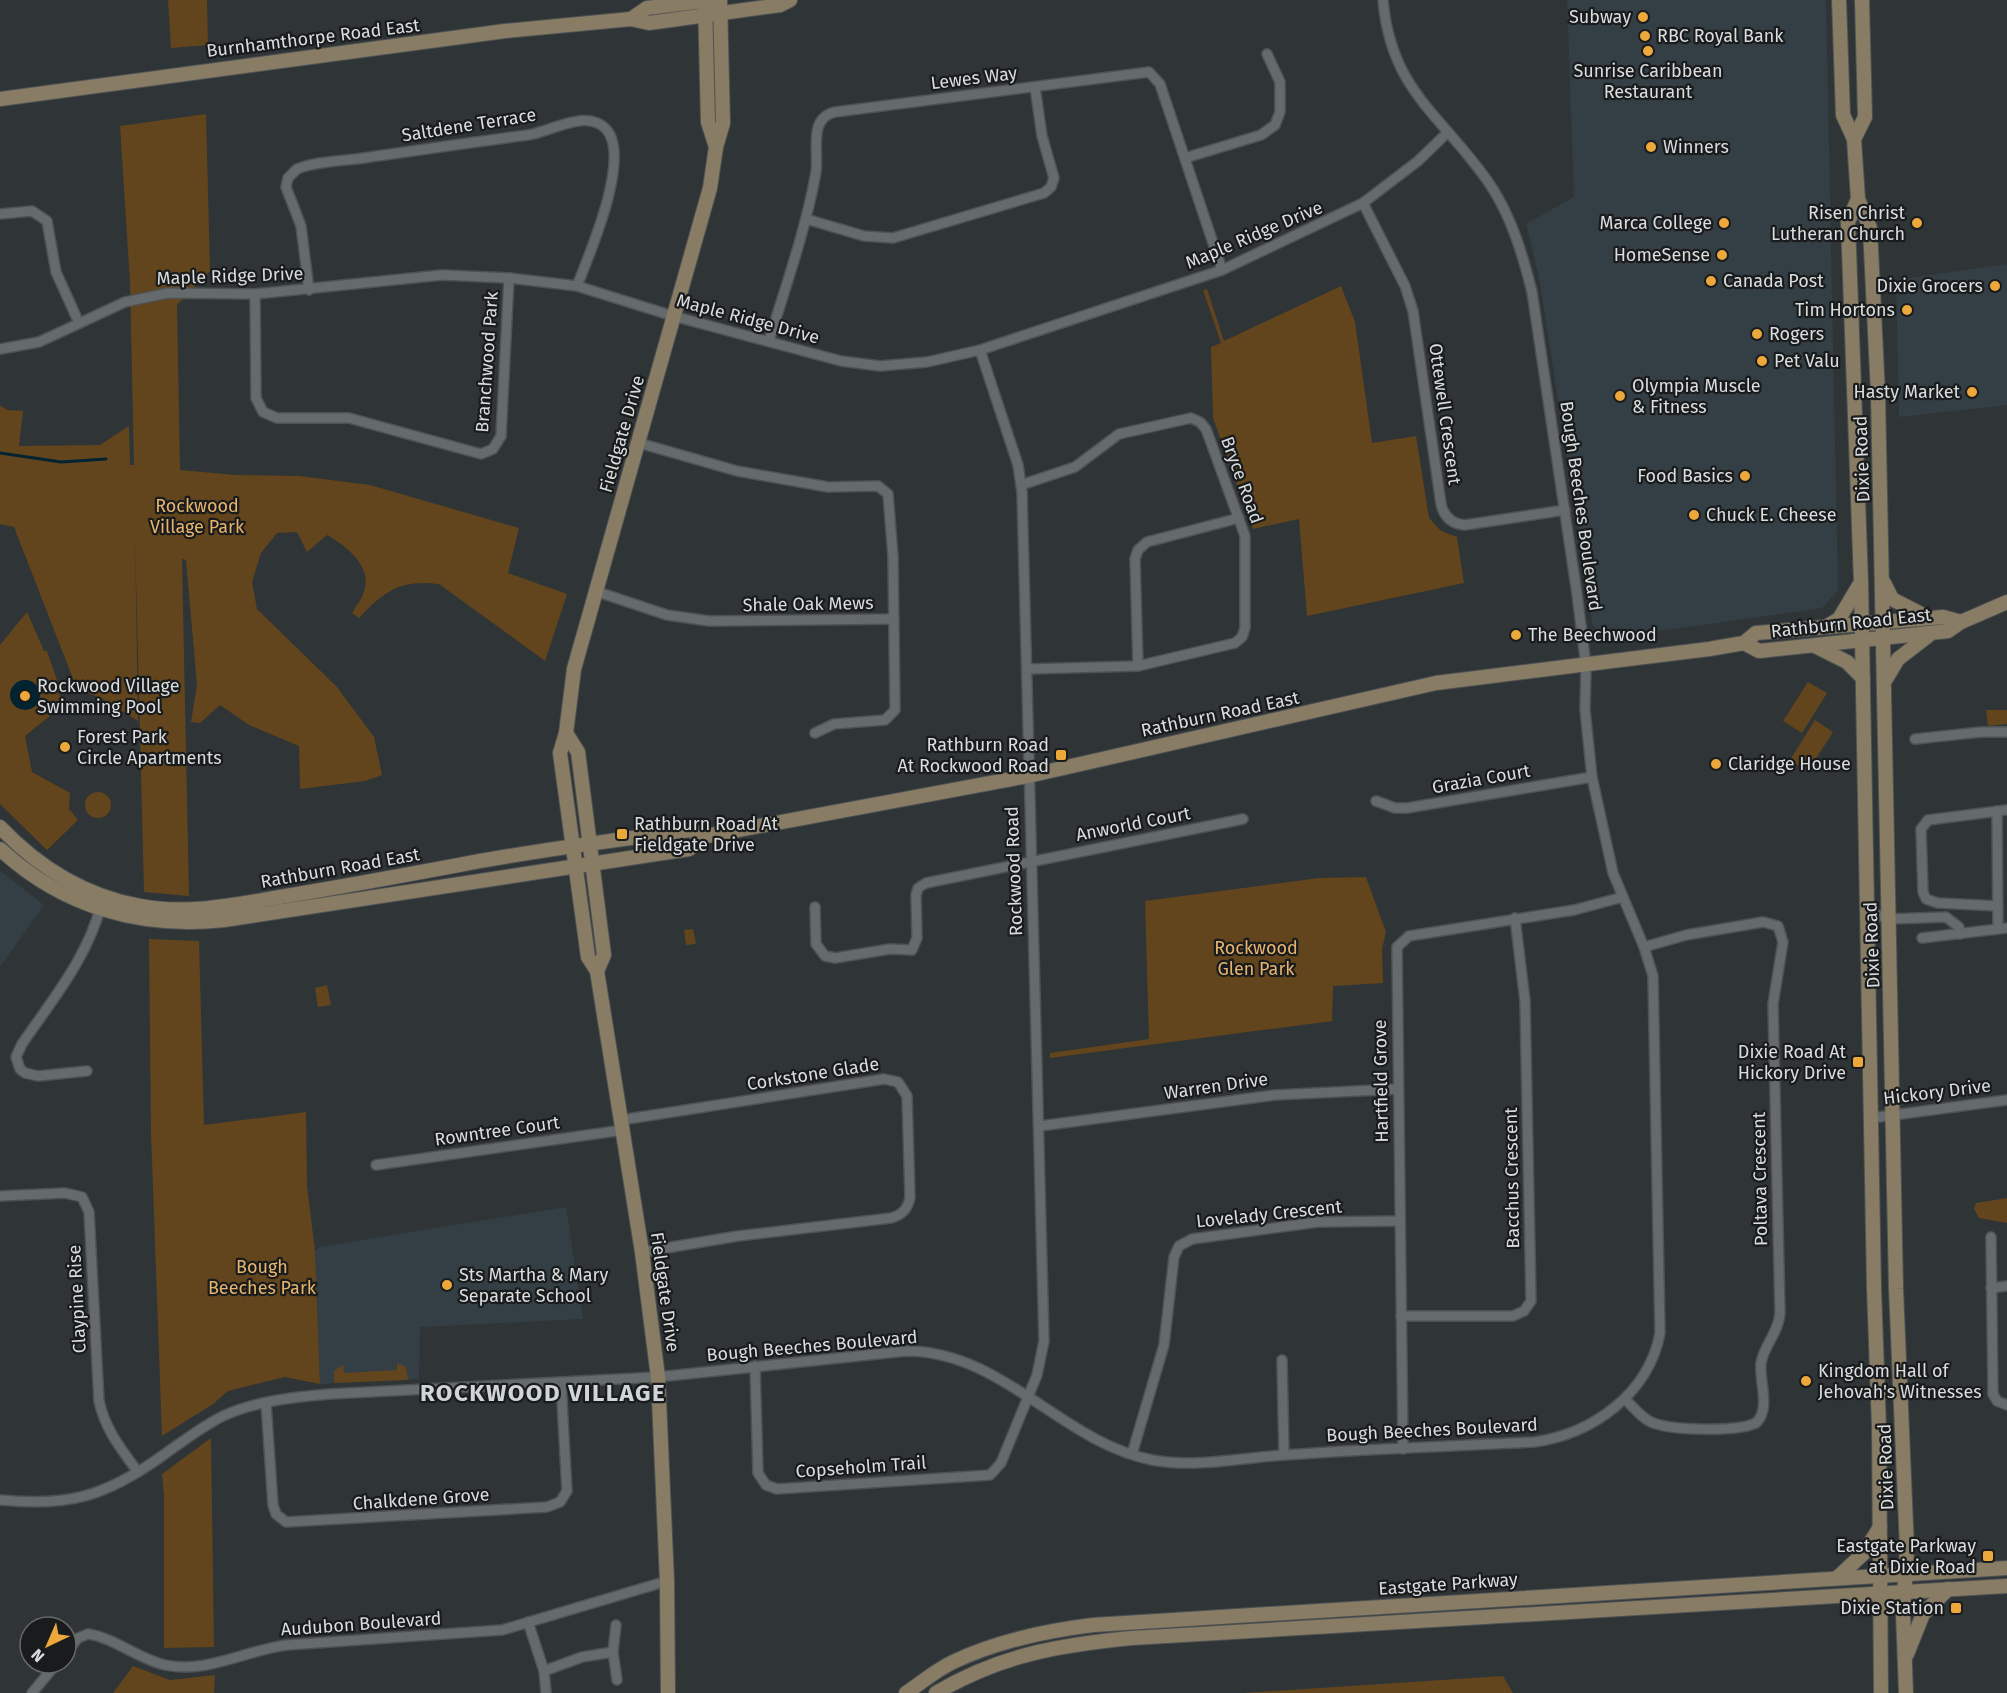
<svg xmlns="http://www.w3.org/2000/svg" width="2007" height="1693" font-family="'Fira Sans',sans-serif">
	<style>
		.built { fill: #343f45 }
		.green { fill: #62451c }
		.water { fill: #022331 }
		.lines { fill: none; stroke-linecap: round; stroke-linejoin: round }
		.stream { stroke: #022331; stroke-width: 3 }
		.street-casing { stroke: #4e5254; stroke-width: 12 }
		.secondary-casing { stroke: #4e5254; stroke-width: 16 }
		.street { stroke: #656b6d; stroke-width: 9 }
		.secondary { stroke: #887c64; stroke-width: 14 }
		.poi-dot { fill: #eda83b; stroke: #191b1c; stroke-width: 2 }
		.labels { text-anchor: middle; dominant-baseline: central; stroke-width: 4.5; stroke-linejoin: round; paint-order: stroke }
		.poi-label { font-size: 18px; fill: #daddde; stroke: #191b1c; text-anchor: start }
		.street-label { font-size: 18px; fill: #daddde; stroke: #191b1c }
		.park-label { font-size: 18px; fill: #e7b46d; stroke: #191b1c }
		.district-label { font-size: 24px; font-weight: bold; letter-spacing: 1.5px; fill: #cfd5d8; stroke: #191b1c }
	</style>
	<rect width="100%" height="100%" fill="#2f3436"/>
	<g class="built">
		<path d="M1567,0h259l12,590 -16,18 -213,30 -16,-12 -54,-349 -13,-53 48,-27z"/>
		<path d="M2007,264v141l-108,12 -3,-137z"/>
		<path d="M0,871l44,34 -44,62z"/>
		<path d="M566,1207l17,112 -163,8 -1,52 -99,5 -5,-133 5,-4z"/>
	</g>
	<g class="green">
		<path d="M168,0h39l1,45 -37,3z"/>
		<path d="M206,114l4,157 -33,34 3,165 55,5 64,1 71,9 149,43 -11,45 59,21 -22,67 -106,-77c-38,-5 -55,7 -80,34l-7,-5c4,-7 10,-14 12,-22 9,-25 -19,-46 -37,-56l-20,17 -10,-20 -20,1 -16,20 -9,29 5,27 80,78 37,50 8,38 -17,6 -65,8 -1,-43 -50,-21 -29,-20 -20,18 -9,-1 6,-37 -11,-125 -4,-1 7,337 -45,-4 -9,-354 3,183 -37,-23 -24,-9 -63,-162 -14,-3v-118l8,4 15,1 -4,35 81,-1 29,-19 1,39h4l-4,-183 -10,-156z"/>
		<path d="M1341,286l14,36 17,121 44,-7 13,82 12,13 16,6 7,46 -157,33 -8,-97 -46,10 -40,-111 -2,-71 10,-4 -18,-53 4,-1 17,52z"/>
		<path d="M27,612l17,39h3l10,29 -3,2 3,10 9,11 -41,33 7,36 38,21 -1,16 9,11 -31,30 -47,-46v-159z"/>
		<path d="M1808,682l19,11 -25,40 -19,-12z"/>
		<path d="M1986,710h21v14l-19,2z"/>
		<path d="M1815,720l18,12 -25,39 -18,-11z"/>
		<circle cx="98" cy="805" r="13"/>
		<path d="M1366,877l20,55 -4,17 1,34 -50,3 -1,35 -282,37v-5l99,-14 -4,-138 174,-23z"/>
		<path d="M693,929l3,15 -10,1 -2,-15z"/>
		<path d="M149,939l50,2 5,184 102,-13 1,74 8,65 5,133 -35,-7 -57,14 -15,13 -51,32 -11,-303z"/>
		<path d="M327,985l4,20 -13,2 -3,-19z"/>
		<path d="M2007,1198v25l-28,-5 -5,-9 2,-6z"/>
		<path d="M397,1363l9,4 2,13 -74,3v-12l9,-6 1,8 53,-3z"/>
		<path d="M211,1438l3,209 -50,1v-152l-2,-22z"/>
		<path d="M133,1666l37,14 45,-5 -1,18h-101z"/>
		<path d="M1503,1676l10,17h-270z"/>
	</g>
	<circle class="water" cx="25" cy="695" r="15"/>
	<g class="lines">
		<path class="stream" d="M0,453l61,9 45,-3"/>
		<g class="street-casing">
			<g id="street">
				<path d="M1185,158l76,-23 14,-10 5,-13v-30l-13,-28"/>
				<path d="M1363,203l42,83 8,25 28,193c3,13 11,20 24,21l100,-15"/>
				<path d="M0,214l32,-3 15,10 9,51 23,51"/>
				<path d="M806,219l58,17 29,2 151,-45 7,-6 3,-9 -12,-42 -7,-49"/>
				<path d="M309,290l-8,-64 -15,-39 2,-9 9,-9c20,-8 46,-8 67,-11 55,-8 109,-16 164,-23 22,-3 59,-27 78,-6 26,28 -17,126 -29,157"/>
				<path d="M255,294l1,104 7,14 14,6h72l132,36 12,-5 8,-13 8,-158"/>
				<path d="M769,341c17,-56 37,-112 47,-169 3,-21 -8,-54 19,-60l314,-40 11,12 62,186"/>
				<path d="M0,349l39,-7 86,-40 43,-9 87,1 187,-19 67,3 68,8 96,30 168,45 39,5 47,-4 53,-12 242,-80 141,-67 55,-42 30,-29"/>
				<path d="M639,443l98,28 91,16 50,-1 10,8 5,63 2,153 -10,10 -51,4 -19,9"/>
				<path d="M1021,485l54,-18 44,-33 72,-16 9,4 6,7 39,107v92l-3,9 -7,6 -97,23 -110,3"/>
				<path d="M595,591l72,24 42,6 185,-2"/>
				<path d="M1138,666l-3,-107 3,-9 9,-8 92,-24"/>
				<path d="M1915,739l66,-7h26"/>
				<path d="M1376,801l19,7h12l185,-31"/>
				<path d="M1997,811l1,118"/>
				<path d="M1998,906l-60,-3 -12,-4 -3,-7 -2,-63 7,-9 79,-10"/>
				<path d="M815,907l1,37 9,12 10,2 55,-9 22,1 5,-12 -1,-43 2,-7 8,-5 317,-64"/>
				<path d="M1868,912l22,7 56,-2 13,10 1,7"/>
				<path d="M1922,938l85,-10"/>
				<path d="M87,1071l-49,5 -13,-3 -5,-4 -4,-12 6,-13c30,-44 66,-87 79,-139"/>
				<path d="M1871,1118l136,-18"/>
				<path d="M621,1120l263,-41 14,3 9,14 3,101c-2,12 -8,18 -19,21l-153,18 -96,16"/>
				<path d="M1040,1126l235,-31 123,-6"/>
				<path d="M376,1165l247,-35"/>
				<path d="M0,1196l65,-3 17,4 7,15 10,189c6,28 22,48 39,71"/>
				<path d="M1991,1237l2,157 4,7 10,4"/>
				<path d="M1991,1288l16,-2"/>
				<path d="M1401,1316h112l11,-5 7,-10 -6,-300 -10,-83"/>
				<path d="M1282,1360l2,95"/>
				<path d="M755,1366l3,107 8,12 11,4 213,-14 11,-12 36,-88 7,-34 -22,-849 -4,-27 -38,-115"/>
				<path d="M1625,1399c8,8 15,17 24,22 18,10 88,11 107,2 15,-14 3,-42 5,-60 3,-18 18,-31 19,-50l-7,-309 10,-62 -5,-16 -15,-4 -77,13 -42,12"/>
				<path d="M266,1403l7,102 3,9 10,8 261,-15 13,-5 7,-11 -6,-108"/>
				<path d="M1403,1449l-6,-502 12,-11 165,-26 49,-13"/>
				<path d="M1132,1454l32,-109 10,-88 5,-11 13,-7 126,-17 81,-1"/>
				<path d="M0,1500c69,7 106,-4 162,-44 20,-14 39,-29 61,-40 33,-15 71,-19 107,-22l328,-17 248,-26c97,0 155,91 246,109 43,8 89,-2 132,-5 83,-6 167,-9 250,-13 59,-8 115,-49 126,-109l-7,-357 -9,-29 -31,-74 -21,-96 -7,-67 1,-44 -9,-72 -45,-302c-9,-36 -20,-74 -41,-106 -47,-70 -100,-93 -108,-186"/>
				<path d="M528,1622l16,49 2,21"/>
				<path d="M616,1625l-3,27 4,28"/>
				<path d="M66,1652l12,-14 10,-4c27,4 50,25 77,31 42,9 81,-15 122,-20l215,-15 165,-49"/>
				<path d="M544,1671l38,-14 31,-5"/>
				<path d="M32,1693l25,-30"/>
			</g>
		</g>
		<g class="secondary-casing">
			<g id="secondary">
				<path d="M705,0l3,122 8,25"/>
				<path d="M1839,0l4,115 11,24 4,60 12,29 8,166 18,895 11,260 -4,64 3,80"/>
				<path d="M631,19l16,-11 65,-8"/>
				<path d="M0,99l505,-68 126,-12 18,4 131,-18 10,-5"/>
				<path d="M1854,139l11,-22 -3,-117"/>
				<path d="M1858,199l-10,23 13,360 13,706 5,139 2,266"/>
				<path d="M1884,583l8,16 33,17"/>
				<path d="M1829,625l10,-6 22,-37"/>
				<path d="M1744,643l15,8 189,-20 13,-9 46,-20"/>
				<path d="M1815,646l32,16 16,16"/>
				<path d="M1886,679l12,-20 30,-23"/>
				<path d="M566,733l12,19 26,203 -7,16"/>
				<path d="M0,827c38,40 85,69 140,79 47,9 94,-1 140,-9 60,-10 120,-21 179,-32 76,-15 153,-24 230,-35l17,6"/>
				<path d="M0,849c63,58 140,80 224,71l465,-71 17,-13 322,-60 408,-93 273,-34 35,-6 12,-10 187,-16 18,5"/>
				<path d="M1837,1578l27,-25 16,-26"/>
				<path d="M1907,1654l16,-40 25,-25"/>
				<path d="M668,1693l-1,-112 -9,-204 -16,-125 -45,-281 -9,-14 -28,-204 6,-20 8,-64 136,-481 6,-41 7,-24 -3,-123"/>
				<path d="M906,1693c15,-10 30,-23 47,-31 44,-21 91,-31 140,-37l914,-57"/>
				<path d="M936,1693c64,-38 123,-48 196,-55l875,-52"/>
			</g>
		</g>
		<use href="#street" class="street"/>
		<use href="#secondary" class="secondary"/>
	</g>
	<g class="poi-dot">
		<circle cx="1643" cy="17" r="6"/>
		<circle cx="1645" cy="36" r="6"/>
		<circle cx="1648" cy="51" r="6"/>
		<circle cx="1651" cy="147" r="6"/>
		<circle cx="1724" cy="223" r="6"/>
		<circle cx="1917" cy="223" r="6"/>
		<circle cx="1722" cy="255" r="6"/>
		<circle cx="1711" cy="281" r="6"/>
		<circle cx="1995" cy="286" r="6"/>
		<circle cx="1907" cy="310" r="6"/>
		<circle cx="1757" cy="334" r="6"/>
		<circle cx="1762" cy="361" r="6"/>
		<circle cx="1972" cy="392" r="6"/>
		<circle cx="1620" cy="396" r="6"/>
		<circle cx="1745" cy="476" r="6"/>
		<circle cx="1694" cy="515" r="6"/>
		<circle cx="1516" cy="635" r="6"/>
		<circle cx="25" cy="696" r="6"/>
		<circle cx="65" cy="747" r="6"/>
		<rect x="1055" y="749" width="12" height="12" rx="3"/>
		<circle cx="1716" cy="764" r="6"/>
		<rect x="616" y="828" width="12" height="12" rx="3"/>
		<rect x="1852" y="1056" width="12" height="12" rx="3"/>
		<circle cx="447" cy="1285" r="6"/>
		<circle cx="1806" cy="1381" r="6"/>
		<rect x="1982" y="1550" width="12" height="12" rx="3"/>
		<rect x="1950" y="1602" width="12" height="12" rx="3"/>
	</g>
	<g class="labels">
		<g class="poi-label">
			<text x="1631" y="17" text-anchor="end">Subway</text>
			<text x="1657" y="36">RBC Royal Bank</text>
			<text x="1648" y="71" text-anchor="middle">Sunrise Caribbean<tspan x="1648" dy="21">Restaurant</tspan></text>
			<text x="1663" y="147">Winners</text>
			<text x="1905" y="213" text-anchor="end">Risen Christ<tspan x="1905" dy="21">Lutheran Church</tspan></text>
			<text x="1712" y="223" text-anchor="end">Marca College</text>
			<text x="1710" y="255" text-anchor="end">HomeSense</text>
			<text x="1723" y="281">Canada Post</text>
			<text x="1983" y="286" text-anchor="end">Dixie Grocers</text>
			<text x="1895" y="310" text-anchor="end">Tim Hortons</text>
			<text x="1769" y="334">Rogers</text>
			<text x="1774" y="361">Pet Valu</text>
			<text x="1632" y="386">Olympia Muscle<tspan x="1632" dy="21">&amp; Fitness</tspan></text>
			<text x="1960" y="392" text-anchor="end">Hasty Market</text>
			<text x="1733" y="476" text-anchor="end">Food Basics</text>
			<text x="1706" y="515">Chuck E. Cheese</text>
			<text x="1528" y="635">The Beechwood</text>
			<text x="37" y="686">Rockwood Village<tspan x="37" dy="21">Swimming Pool</tspan></text>
			<text x="77" y="737">Forest Park<tspan x="77" dy="21">Circle Apartments</tspan></text>
			<text x="1049" y="745" text-anchor="end">Rathburn Road<tspan x="1049" dy="21">At Rockwood Road</tspan></text>
			<text x="1728" y="764">Claridge House</text>
			<text x="634" y="824">Rathburn Road At<tspan x="634" dy="21">Fieldgate Drive</tspan></text>
			<text x="1846" y="1052" text-anchor="end">Dixie Road At<tspan x="1846" dy="21">Hickory Drive</tspan></text>
			<text x="459" y="1275">Sts Martha &amp; Mary<tspan x="459" dy="21">Separate School</tspan></text>
			<text x="1818" y="1371">Kingdom Hall of<tspan x="1818" dy="21">Jehovah's Witnesses</tspan></text>
			<text x="1976" y="1546" text-anchor="end">Eastgate Parkway<tspan x="1976" dy="21">at Dixie Road</tspan></text>
			<text x="1944" y="1608" text-anchor="end">Dixie Station</text>
		</g>
		<g class="street-label">
			<text transform="translate(313 38) rotate(-7)">Burnhamthorpe Road East</text>
			<text transform="translate(974 78) rotate(-7)">Lewes Way</text>
			<text transform="translate(469 125) rotate(-9)">Saltdene Terrace</text>
			<text transform="translate(1254 235) rotate(-23)">Maple Ridge Drive</text>
			<text transform="translate(230 276) rotate(-2)">Maple Ridge Drive</text>
			<text transform="translate(748 319) rotate(15)">Maple Ridge Drive</text>
			<text transform="translate(487 362) rotate(-86)">Branchwood Park</text>
			<text transform="translate(1445 414) rotate(82)">Ottewell Crescent</text>
			<text transform="translate(622 434) rotate(-74)">Fieldgate Drive</text>
			<text transform="translate(1862 459) rotate(-92)">Dixie Road</text>
			<text transform="translate(1242 480) rotate(70)">Bryce Road</text>
			<text transform="translate(1581 506) rotate(82)">Bough Beeches Boulevard</text>
			<text transform="translate(808 604) rotate(-1)">Shale Oak Mews</text>
			<text transform="translate(1851 623) rotate(-6)">Rathburn Road East</text>
			<text transform="translate(1220 714) rotate(-12)">Rathburn Road East</text>
			<text transform="translate(1481 779) rotate(-10)">Grazia Court</text>
			<text transform="translate(1133 824) rotate(-11)">Anworld Court</text>
			<text transform="translate(340 868) rotate(-10)">Rathburn Road East</text>
			<text transform="translate(1014 871) rotate(-92)">Rockwood Road</text>
			<text transform="translate(1872 945) rotate(-92)">Dixie Road</text>
			<text transform="translate(813 1074) rotate(-9)">Corkstone Glade</text>
			<text transform="translate(1381 1081) rotate(-91)">Hartfield Grove</text>
			<text transform="translate(1216 1086) rotate(-8)">Warren Drive</text>
			<text transform="translate(1937 1092) rotate(-7)">Hickory Drive</text>
			<text transform="translate(497 1131) rotate(-8)">Rowntree Court</text>
			<text transform="translate(1512 1178) rotate(-91)">Bacchus Crescent</text>
			<text transform="translate(1760 1179) rotate(-91)">Poltava Crescent</text>
			<text transform="translate(1269 1214) rotate(-6)">Lovelady Crescent</text>
			<text transform="translate(665 1292) rotate(82)">Fieldgate Drive</text>
			<text transform="translate(77 1299) rotate(-93)">Claypine Rise</text>
			<text transform="translate(812 1346) rotate(-5)">Bough Beeches Boulevard</text>
			<text transform="translate(1432 1430) rotate(-3)">Bough Beeches Boulevard</text>
			<text transform="translate(861 1467) rotate(-4)">Copseholm Trail</text>
			<text transform="translate(1886 1467) rotate(-92)">Dixie Road</text>
			<text transform="translate(421 1499) rotate(-4)">Chalkdene Grove</text>
			<text transform="translate(1448 1584) rotate(-4)">Eastgate Parkway</text>
			<text transform="translate(361 1624) rotate(-4)">Audubon Boulevard</text>
		</g>
		<g class="park-label">
			<text x="197" y="506">Rockwood<tspan x="197" dy="21">Village Park</tspan></text>
			<text x="1256" y="948">Rockwood<tspan x="1256" dy="21">Glen Park</tspan></text>
			<text x="262" y="1267">Bough<tspan x="262" dy="21">Beeches Park</tspan></text>
		</g>
		<g class="district-label">
			<text x="543" y="1393">ROCKWOOD VILLAGE</text>
		</g>
	</g>
	<g transform="translate(48 1645) rotate(224)"><circle r="28" fill="#191b1c" stroke="#66696a" stroke-width="1.5"/>
	<path d="M0-4.5L10 22L0 15L-10 22Z" fill="#eda83b"/>
	<text y="-9" font-size="16" font-weight="bold" text-anchor="middle" fill="#daddde">N</text>
	</g>
</svg>
